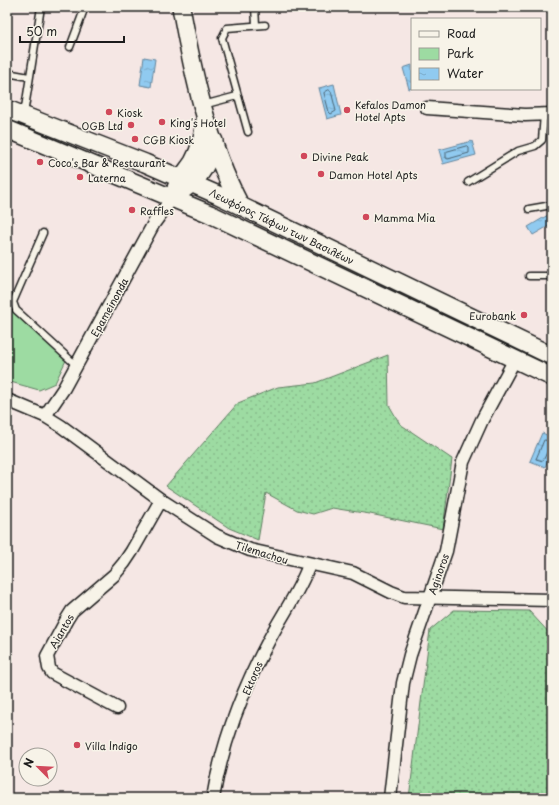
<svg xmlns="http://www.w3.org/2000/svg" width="559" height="805" font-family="'Playpen Sans',sans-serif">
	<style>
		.grass { fill: url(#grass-dots); stroke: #5c7c5f }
		.green { fill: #9ddba2; stroke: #5c7c5f }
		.water { fill: url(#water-ripples); stroke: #62849b }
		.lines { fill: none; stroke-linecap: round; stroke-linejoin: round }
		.shore { stroke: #4a6271; stroke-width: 1 }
		.lane-casing { stroke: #1c1c1c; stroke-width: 9 }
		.street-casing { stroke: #1c1c1c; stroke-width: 15 }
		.secondary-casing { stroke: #1c1c1c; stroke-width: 20 }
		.lane { stroke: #f7f3e8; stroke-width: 6 }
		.street { stroke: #f7f3e8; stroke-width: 12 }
		.secondary { stroke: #f7f3e8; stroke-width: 17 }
		.poi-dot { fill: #d1495b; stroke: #f7f3e8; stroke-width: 1.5 }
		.labels { text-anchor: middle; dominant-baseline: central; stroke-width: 3; stroke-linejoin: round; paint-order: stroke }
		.poi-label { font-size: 10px; fill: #1c1c1c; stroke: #f7f3e8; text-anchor: start }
		.street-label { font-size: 10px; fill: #1c1c1c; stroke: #f7f3e8 }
	</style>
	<defs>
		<pattern id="grass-dots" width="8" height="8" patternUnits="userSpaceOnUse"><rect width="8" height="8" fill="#9ddba2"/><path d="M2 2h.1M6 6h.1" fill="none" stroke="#87bb8b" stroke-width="1.8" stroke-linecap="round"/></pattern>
		<pattern id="water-ripples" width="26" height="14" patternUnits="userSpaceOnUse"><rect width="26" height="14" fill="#90caf0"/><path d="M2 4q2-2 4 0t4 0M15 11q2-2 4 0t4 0" fill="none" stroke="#7cadcd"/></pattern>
	</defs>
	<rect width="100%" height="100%" fill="#f5e7e4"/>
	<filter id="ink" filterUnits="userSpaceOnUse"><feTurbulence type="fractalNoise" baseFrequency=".025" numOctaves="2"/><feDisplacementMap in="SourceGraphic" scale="8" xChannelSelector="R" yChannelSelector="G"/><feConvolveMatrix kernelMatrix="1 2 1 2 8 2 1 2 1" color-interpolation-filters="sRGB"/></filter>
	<g filter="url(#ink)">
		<g class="grass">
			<path d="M388,355l1,50 11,19 52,35 -9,70 -73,-15 -38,-6 -19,6 -16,-4 -31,-17 -8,47 -29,-12 -63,-42 72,-83 40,-16 37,-4z"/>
			<path d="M454,610l75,1 23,25v162h-143l21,-168z"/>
		</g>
		<path class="green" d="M7,309l16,4 46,41 -14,29 -16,7 -32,-9z"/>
		<g class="water">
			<path d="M144,57l11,2 -4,28 -11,-2z"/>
			<path d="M412,65v23l-3,1 -6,-21z"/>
			<path d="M334,84l7,31 -14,4 -8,-31z"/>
			<path d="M472,141l4,14 -33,9 -4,-14z"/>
			<path d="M548,215l4,9 -19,11 -5,-8z"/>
			<path d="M542,433l10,4v14l-7,16 -15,-6z"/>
		</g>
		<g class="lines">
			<g class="shore">
				<path d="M329,90l2,1 5,20 -5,3 -2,-2 -5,-19z"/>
				<path d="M467,146l2,2v5l-21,6 -2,-1v-6z"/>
				<path d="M552,441l-8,-1 -8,19 7,2 4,-9 5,-1"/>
			</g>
			<g class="lane-casing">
				<g id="lane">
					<path d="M255,7l1,18"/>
					<path d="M70,47l15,-40"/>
					<path d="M7,73l22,4"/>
					<path d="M203,105l34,-9"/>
					<path d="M24,114l17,-107"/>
					<path d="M248,132l-26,-94 5,-10 38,-3"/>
					<path d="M468,182l50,-31 17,-5 7,-6 2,-26"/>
					<path d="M529,209l23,-4"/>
					<path d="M43,233l-30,69 3,8 60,55"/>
					<path d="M529,276h23"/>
				</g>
			</g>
			<g class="street-casing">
				<g id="street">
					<path d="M427,108l98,7 27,-1"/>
					<path d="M7,400l38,16 16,10 100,74 56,36 33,14 103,23 38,19 13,5 148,3"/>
					<path d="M45,416l19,-28 90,-165 18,-25"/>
					<path d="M117,708l-65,-35 -3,-5 -2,-12 20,-37 5,-8 42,-36 10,-12 8,-12 29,-51"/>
					<path d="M213,798c9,-55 30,-109 56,-158 13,-25 30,-48 40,-75"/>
					<path d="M390,798l13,-115 7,-28 36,-104 17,-89 19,-42 33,-61"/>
				</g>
			</g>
			<g class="secondary-casing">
				<g id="secondary">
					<path d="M181,7c12,67 27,137 59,198"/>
					<path d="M7,109l138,54 73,32 334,161"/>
					<path d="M7,129l203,85 342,163"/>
					<path d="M176,188c4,-10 11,-17 17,-26 8,-14 10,-27 12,-42"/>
					<path d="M183,190c18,-12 26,-28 31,-49"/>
				</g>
			</g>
			<use href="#lane" class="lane"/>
			<use href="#street" class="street"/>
			<use href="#secondary" class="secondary"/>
		</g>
	</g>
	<g class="poi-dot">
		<circle cx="347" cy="110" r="4"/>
		<circle cx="109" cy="112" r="4"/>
		<circle cx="162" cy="122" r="4"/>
		<circle cx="131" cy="125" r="4"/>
		<circle cx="135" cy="139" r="4"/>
		<circle cx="304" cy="156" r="4"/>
		<circle cx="40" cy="162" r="4"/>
		<circle cx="321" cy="174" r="4"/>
		<circle cx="80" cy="177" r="4"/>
		<circle cx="132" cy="210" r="4"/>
		<circle cx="366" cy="217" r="4"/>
		<circle cx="524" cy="315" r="4"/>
		<circle cx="77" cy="745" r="4"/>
	</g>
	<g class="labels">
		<g class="poi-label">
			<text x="355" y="104">Kefalos Damon<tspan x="355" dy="12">Hotel Apts</tspan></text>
			<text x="117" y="112">Kiosk</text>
			<text x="170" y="122">King's Hotel</text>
			<text x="123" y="125" text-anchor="end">OGB Ltd</text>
			<text x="143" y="139">CGB Kiosk</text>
			<text x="312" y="156">Divine Peak</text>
			<text x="48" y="162">Coco's Bar &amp; Restaurant</text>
			<text x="329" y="174">Damon Hotel Apts</text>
			<text x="88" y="177">Laterna</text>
			<text x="140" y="210">Raffles</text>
			<text x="374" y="217">Mamma Mia</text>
			<text x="516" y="315" text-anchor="end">Eurobank</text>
			<text x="85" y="745">Villa Indigo</text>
		</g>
		<g class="street-label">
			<text transform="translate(282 226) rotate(26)">Λεωφόρος Τάφων των Βασιλέων</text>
			<text transform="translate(109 307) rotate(-61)">Epameinonda</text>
			<text transform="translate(262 552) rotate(17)">Tilemachou</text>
			<text transform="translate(438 574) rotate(-71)">Aginoros</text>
			<text transform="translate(61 631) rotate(-60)">Aiantos</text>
			<text transform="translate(252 678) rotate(-67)">Ektoros</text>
		</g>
	</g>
	<rect width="559" height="805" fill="none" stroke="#f7f3e8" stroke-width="24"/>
	<rect x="12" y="12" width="535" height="781" fill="none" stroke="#1c1c1c" stroke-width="1.5" filter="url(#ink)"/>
	<rect x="411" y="18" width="130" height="72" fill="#f7f3e8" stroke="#9f9d96"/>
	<rect x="419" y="31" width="20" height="6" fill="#f7f3e8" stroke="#9f9d96"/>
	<text x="447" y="38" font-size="12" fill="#1c1c1c">Road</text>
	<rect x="419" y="48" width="20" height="12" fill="#9ddba2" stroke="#9f9d96"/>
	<text x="447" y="58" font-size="12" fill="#1c1c1c">Park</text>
	<rect x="419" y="68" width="20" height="12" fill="url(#water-ripples)" stroke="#9f9d96"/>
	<text x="447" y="78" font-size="12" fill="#1c1c1c">Water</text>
	<g transform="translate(38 767) rotate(294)"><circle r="19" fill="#f7f3e8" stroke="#9f9d96"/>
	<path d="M0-3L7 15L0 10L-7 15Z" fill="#d1495b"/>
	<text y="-6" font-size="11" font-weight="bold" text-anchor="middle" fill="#1c1c1c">N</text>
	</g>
	<path d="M20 36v6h104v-6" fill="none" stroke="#1c1c1c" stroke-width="2"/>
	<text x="26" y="36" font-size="12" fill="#1c1c1c" stroke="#f7f3e8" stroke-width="3" paint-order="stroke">50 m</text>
</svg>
